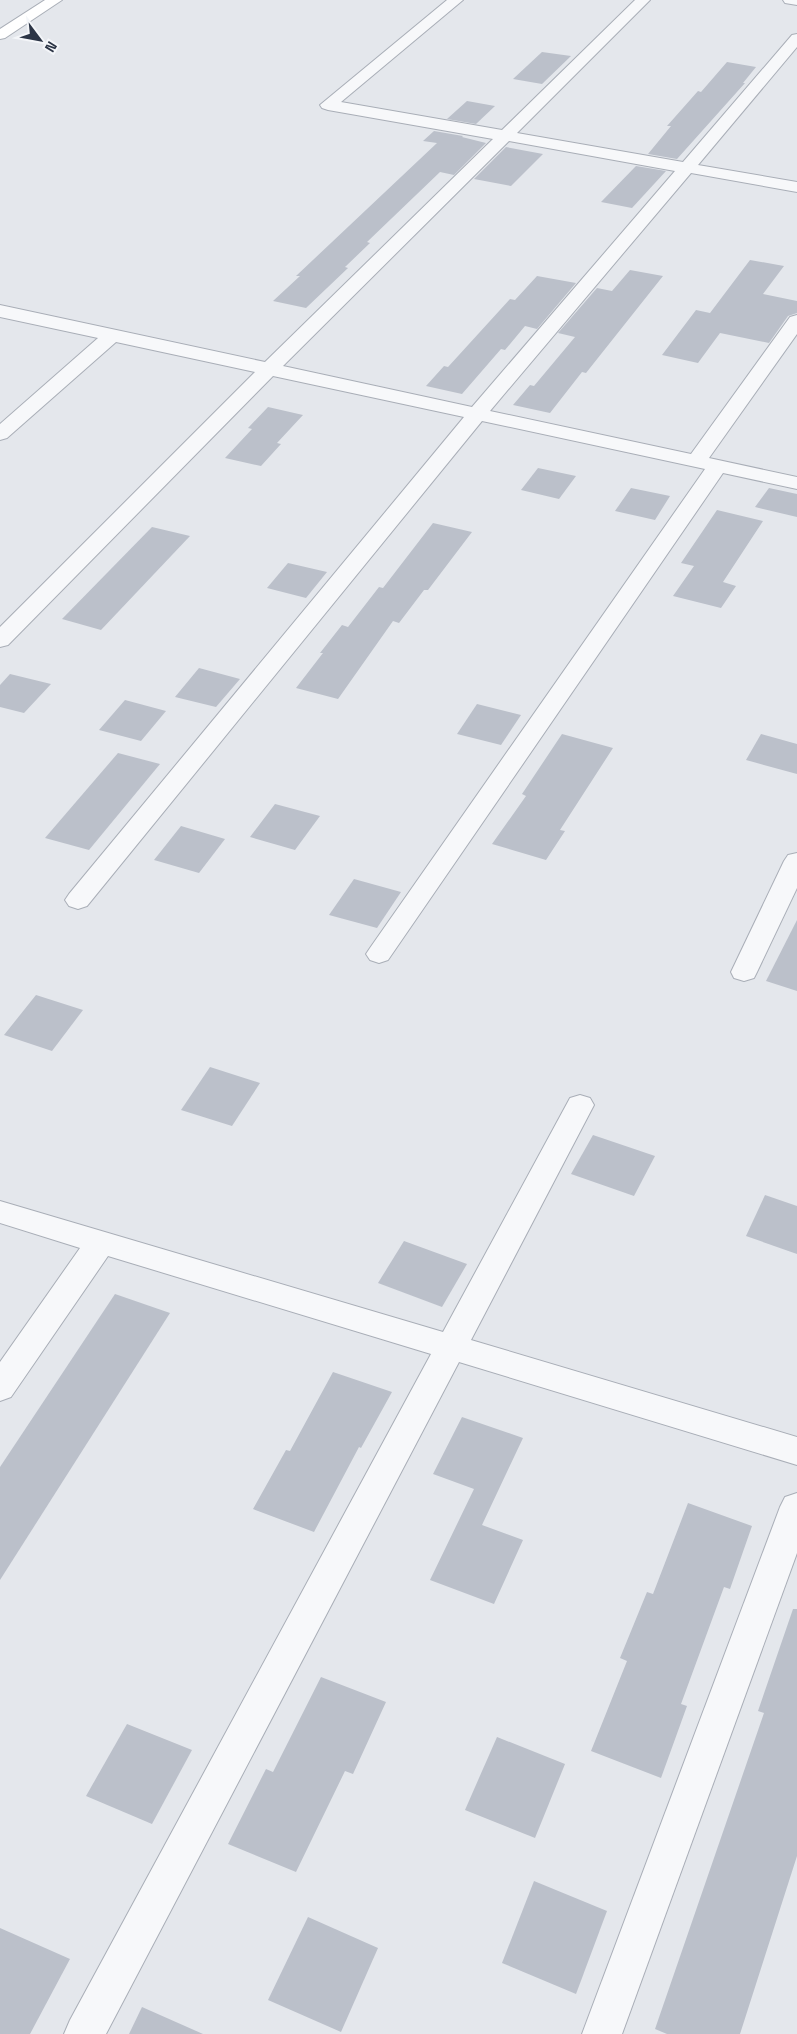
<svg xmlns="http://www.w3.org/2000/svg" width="797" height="2034" font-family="'Space Grotesk',sans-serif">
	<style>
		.building { fill: #bbc0ca }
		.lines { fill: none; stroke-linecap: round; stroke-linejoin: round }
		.street-casing { stroke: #a9aeb7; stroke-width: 2 }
		.secondary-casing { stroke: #a9aeb7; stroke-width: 2 }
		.street { fill: #f7f8fa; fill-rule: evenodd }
		.secondary { fill: #fff; fill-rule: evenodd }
	</style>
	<rect width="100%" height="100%" fill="#e4e7ec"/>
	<g class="building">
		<path d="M542,52l29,4 -29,28 -29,-5z"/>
		<path d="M727,62l29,5 -13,16h2l-68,76 -29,-5 23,-28h-4l31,-35 3,1z"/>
		<path d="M467,101l28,5 -19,18 -29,-5z"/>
		<path d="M434,131l29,5 -1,1 24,6 -32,32 -14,-3 -73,70 3,1 -25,24 3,1 -42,40 -33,-7 27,-25h-4l141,-133 -14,-2z"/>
		<path d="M506,147l37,7 -32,32 -37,-7z"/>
		<path d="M636,166l30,5 -34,37 -31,-6z"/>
		<path d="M750,260l34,6 -21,28 34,7v12l-9,3 -19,27 -49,-10 -22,30 -36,-8 34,-45 14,3z"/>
		<path d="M630,270l33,6 -77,97 -4,-1 -32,41 -37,-8 17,-20 4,1 41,-49 -17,-4 39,-45 15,3z"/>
		<path d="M537,276l39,7 -39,46 -12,-3 -20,24 -4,-1 -39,45 -36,-8 18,-20 4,1 62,-68 5,1z"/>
		<path d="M268,407l35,8 -26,28 4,1 -20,22 -36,-8 27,-29 -4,-1z"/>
		<path d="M538,468l38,8 -17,23 -38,-9z"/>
		<path d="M631,488l39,8 -15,24 -40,-9z"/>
		<path d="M769,488l28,6v23l-42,-10z"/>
		<path d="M717,510l46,11 -40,61 13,4 -15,22 -48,-12 21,-30 -13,-3z"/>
		<path d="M433,523l39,9 -44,58h-4l-25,33 -6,-2 -55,78 -42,-11 27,-35h-3l22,-28 6,2 31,-40 4,1z"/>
		<path d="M152,527l38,9 -89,94 -39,-11z"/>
		<path d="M288,563l39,9 -21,26 -39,-10z"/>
		<path d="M199,668l41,11 -24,28 -41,-10z"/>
		<path d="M10,674l41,10 -27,29 -24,-6v-22z"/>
		<path d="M125,700l41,11 -25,30 -42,-11z"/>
		<path d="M477,704l44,11 -20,30 -44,-11z"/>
		<path d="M562,734l51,14 -53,82 5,1 -19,29 -54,-16 34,-48 -4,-2z"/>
		<path d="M761,734l36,10v30l-51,-14z"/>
		<path d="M118,753l42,11 -71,86 -44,-12z"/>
		<path d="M275,804l45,12 -25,34 -45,-13z"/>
		<path d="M181,826l44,13 -26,34 -45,-13z"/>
		<path d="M354,879l47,13 -24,36 -48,-13z"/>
		<path d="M797,920v71l-31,-10z"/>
		<path d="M36,995l47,15 -31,41 -48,-16z"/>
		<path d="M210,1067l50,16 -28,43 -51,-16z"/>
		<path d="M593,1135l62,21 -21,40 -63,-22z"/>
		<path d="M765,1195l32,11v48l-51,-18z"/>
		<path d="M404,1241l63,23 -25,43 -64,-24z"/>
		<path d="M115,1294l55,19 -170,267v-113z"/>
		<path d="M333,1372l59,20 -31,56 -2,-1 -45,85 -61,-23 33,-59 4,1z"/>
		<path d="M462,1417l61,21 -41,87 41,15 -29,64 -64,-24 44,-91 -41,-15z"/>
		<path d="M688,1503l64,23 -22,63 -6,-2 -43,117 6,2 -26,72 -70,-27 36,-90 -7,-3 27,-66 6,2z"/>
		<path d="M793,1609h4v247l-57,178h-73l-12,-5 109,-316 -6,-2z"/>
		<path d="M321,1677l65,25 -33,72 -8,-3 -49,101 -68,-28 38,-75 7,3z"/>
		<path d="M127,1724l65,26 -40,74 -66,-28z"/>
		<path d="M497,1737l68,27 -30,74 -70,-28z"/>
		<path d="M534,1881l73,30 -31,83 -74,-31z"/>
		<path d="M308,1917l70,31 -37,84 -73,-32z"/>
		<path d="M0,1928l70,31 -40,75h-30z"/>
		<path d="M142,2007l61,27h-74z"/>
	</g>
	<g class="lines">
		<g class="street-casing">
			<g id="street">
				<path d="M447,0h16l-122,102 161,28 133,-130h15l-133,133 166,29 109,-127 5,-1v13l-99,118 99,17v10l-106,-19 -201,238 201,43 99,-137 7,-2v19l-88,124 88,19v12l-74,-16 -335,487 -9,3 -9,-3 -4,-6 4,-6 335,-479 -223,-48 -395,485 -9,3 -9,-3 -4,-6 4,-6 395,-477 -191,-41 -265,269 -8,2v-20l255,-255 -139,-30 -109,96 -7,2v-16l98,-86 -98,-21v-12l265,57 228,-223 -165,-29 -6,-2 -2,-3zM509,141l166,30 -203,236 -189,-41z"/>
				<path d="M783,0h14v5l-12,-2z"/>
				<path d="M797,853v35l-40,84 -3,6 -10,3 -10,-3 -3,-6 53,-111 4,-6z"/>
				<path d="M580,1095l10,3 4,7 -123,235 326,97v28l-338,-103 -353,672h-42l6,-14 361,-666 -323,-98 -97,141 -11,4v-39l80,-114 -80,-25v-22l443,131 127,-234z"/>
				<path d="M797,1493v60l-175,481h-40l198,-527 5,-10z"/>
			</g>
		</g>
		<g class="secondary-casing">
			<path id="secondary" d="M45,0h17l-57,38 -5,1v-10z"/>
		</g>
		<use href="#street" class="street"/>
		<use href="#secondary" class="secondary"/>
	</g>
	<g transform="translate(40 40) rotate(122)" stroke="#f4f6f9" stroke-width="4" paint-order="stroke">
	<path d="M0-4L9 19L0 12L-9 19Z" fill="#2b3445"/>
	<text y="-8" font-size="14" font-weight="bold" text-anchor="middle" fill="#2b3445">N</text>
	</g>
</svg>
